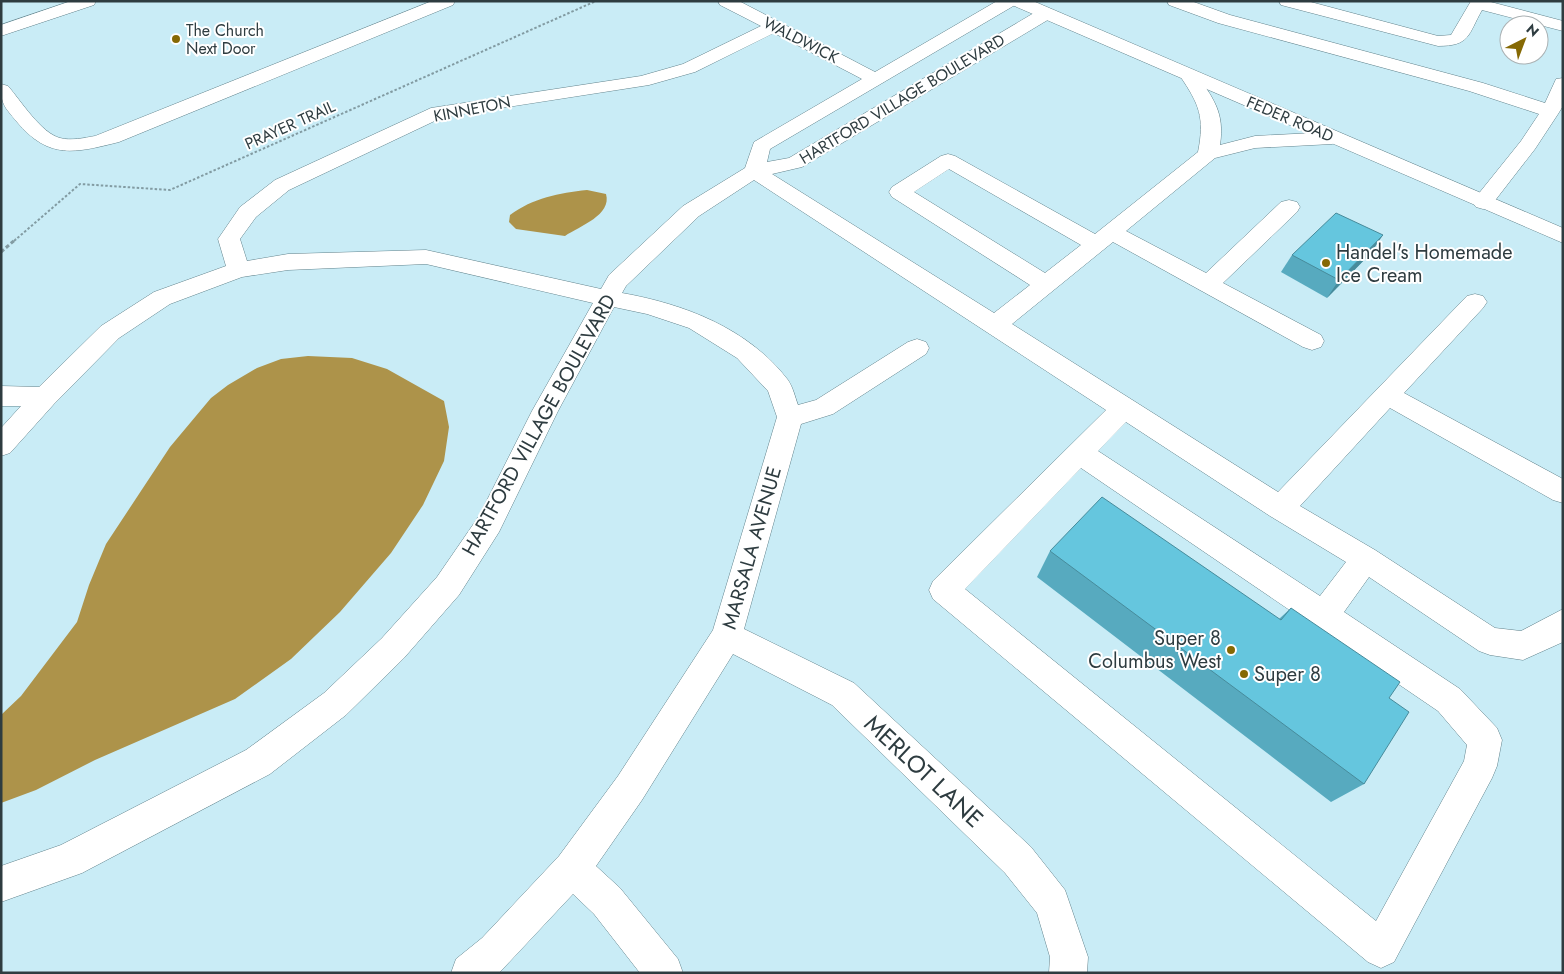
<svg xmlns="http://www.w3.org/2000/svg" width="1564" height="974" font-family="Jost,sans-serif">
	<style>
		.water { fill: #ad934a }
		.lines { fill: none; stroke-linecap: round; stroke-linejoin: round }
		.minor-casing { stroke: #62838c; stroke-width: 1 }
		.major-casing { stroke: #62838c; stroke-width: 1 }
		.path-far1 { stroke: #829ba2; stroke-width: 2; stroke-dasharray: 2.5 2; stroke-linecap: butt }
		.path { stroke: #829ba2; stroke-width: 3; stroke-dasharray: 4 2.5; stroke-linecap: butt }
		.minor { fill: #fff; fill-rule: evenodd }
		.major { fill: #fff; fill-rule: evenodd }
		.wall { fill: #57aabf }
		.shaded-wall { fill: #478b9b }
		.building { fill: #65c6de; stroke: #478b9b }
		.poi-dot { fill: #866904; stroke: #fff; stroke-width: 2 }
		.labels { text-anchor: middle; dominant-baseline: central; stroke-width: 4; stroke-linejoin: round; paint-order: stroke }
		.far-poi-label { font-size: 16px; fill: #2e3c40; stroke: #fff; text-anchor: start }
		.far-street-label { font-size: 16px; fill: #2e3c40; stroke: #fff }
		.poi-label { font-size: 20px; fill: #2e3c40; stroke: #fff; text-anchor: start }
		.street-label { font-size: 20px; fill: #2e3c40; stroke: #fff }
		.near-street-label { font-size: 24px; fill: #2e3c40; stroke: #fff }
	</style>
	<rect width="100%" height="100%" fill="#c9ecf6"/>
	<g class="water">
		<path d="M587,190l19,4c6,21 -26,32 -41,42l-49,-7 -7,-7 1,-7c23,-17 49,-22 77,-25z"/>
		<path d="M308,356l44,2 35,11 57,32 5,26 -5,34 -21,44 -32,48 -51,59 -49,47 -56,40 -140,61 -59,30 -35,13v-88l20,-19 56,-74 12,-37 17,-41 64,-97 41,-49 17,-13 29,-17 24,-9z"/>
	</g>
	<g class="lines">
		<g class="minor-casing">
			<g id="minor">
				<path d="M71,1h25l-2,4 -93,31v-11z"/>
				<path d="M432,1h23l-2,4 -334,137c-44,11 -70,18 -102,-20 -13,-16 -16,-17 -16,-38l7,2c13,15 33,47 52,52 11,3 24,0 35,-2z"/>
				<path d="M718,1h21l136,71 122,-71h20l-2,4 -245,144 -3,13 22,-4 250,-148h12l2,4 -2,4 -249,149 -30,7 222,139 36,-28 -138,-88 -3,-5 3,-5 49,-31 7,-2 7,2 140,78 103,-82c7,-35 1,-48 -18,-76l3,-4 6,-2 6,2c18,26 30,40 25,73l35,-9 77,-4 7,2 3,4 -3,4 -7,2 -77,4 -40,10 -89,73 80,42 75,-71 8,-2 8,2 3,5 -3,5 -74,71 98,52 3,6 -3,6 -9,3 -9,-3 -190,-105 -101,82 266,168 189,-196 8,-2 8,2 4,6 -4,6 -79,85 159,86v24l-10,-3 -163,-92 -90,98 75,44 120,78 26,3 42,-22v33l-40,18 -33,-5 -11,-4 -110,-74 -25,35 116,77 37,39 5,12 -5,26 -5,12 -98,184 -13,6 -13,-6 -435,-363 -4,-9 4,-9 173,-171 -352,-230 -55,36 -73,70 -4,7c62,11 126,35 166,87 5,7 7,17 10,25l18,-5 92,-58 9,-3 9,3 3,6 -3,6 -93,60 -32,10 -57,205 110,54 177,164 34,43 23,67 -1,16h-38l1,-16 -13,-44 -32,-40 -173,-168 -99,-51 -91,146 -46,66 24,22 58,71 5,14h-43l-46,-59 -21,-20 -74,79h-48l5,-14 26,-21 77,-82 59,-80 95,-146 64,-213 -9,-26 -31,-33 -48,-30 -42,-14 -33,-7 -56,104 -59,121 -40,63 -55,63 -58,57 -76,59 -188,99 -81,29v-36l60,-21 185,-95 78,-57 58,-55 55,-61 42,-61 53,-105 61,-108 -167,-39 -138,6 -46,7 -72,27 -51,34 -65,66 -44,49 -9,3v-28l20,-22h-20v-20l38,1 62,-61 53,-34 72,-26 -8,-27 22,-32 35,-27 156,-72 210,-32 42,-12 78,-38 -41,-21zM774,33l88,46 -108,63 -9,26 -62,38 -74,69 -8,14 -175,-39 -138,4 -41,7 -7,-22 16,-22 33,-27 154,-73 206,-32 46,-13zM949,169l132,76 -36,28 -131,-81zM1126,422l144,94 76,46 -26,34 -222,-145zM1081,468l357,243 29,34 -3,16 -88,160 -411,-332z"/>
				<path d="M1167,1h24l39,14 253,68 62,20 11,-24 7,-1v28l-5,8 -23,35 -45,58 -7,2 -7,-2 -4,-5 4,-5 45,-56 18,-27 -70,-23 -251,-68 -49,-18z"/>
				<path d="M1279,1h28l131,35 13,-1 20,-34h16l76,20v10l-81,-21c-14,25 -12,36 -44,36l-157,-41z"/>
			</g>
		</g>
		<g class="major-casing">
			<path id="major" d="M1010,1h23l530,227v15l-551,-238z"/>
		</g>
		<path class="path-far1" d="M14,241l66,-57 90,6 426,-189"/>
		<path class="path" d="M1,252l15,-13"/>
		<use href="#minor" class="minor"/>
		<use href="#major" class="major"/>
	</g>
	<g class="wall">
		<path d="M1371,253l-44,45 -46,-26 11,-17z"/>
		<path d="M1050,551l229,68 12,-11 98,90 -25,86 -33,18 -294,-225z"/>
	</g>
	<path class="shaded-wall" d="M1383,235l-12,18 -44,45 12,-18z"/>
	<g class="building">
		<path d="M1336,213l47,22 -44,45 -47,-25z"/>
		<path d="M1102,497l179,123 10,-12 109,74 -11,16 20,14 -45,72 -314,-233z"/>
	</g>
	<g class="poi-dot">
		<circle cx="176" cy="39" r="5"/>
		<circle cx="1326" cy="263" r="5"/>
		<circle cx="1231" cy="650" r="5"/>
		<circle cx="1244" cy="674" r="5"/>
	</g>
	<g class="labels">
		<g class="far-poi-label">
			<text x="186" y="30">The Church<tspan x="186" dy="18">Next Door</tspan></text>
		</g>
		<g class="far-street-label">
			<text transform="translate(801 40) rotate(27)">WALDWICK</text>
			<text transform="translate(902 99) rotate(-31)">HARTFORD VILLAGE BOULEVARD</text>
			<text transform="translate(472 109) rotate(-11)">KINNETON</text>
			<text transform="translate(1290 119) rotate(23)">FEDER ROAD</text>
			<text transform="translate(290 125) rotate(-24)">PRAYER TRAIL</text>
		</g>
		<g class="poi-label">
			<text x="1336" y="252">Handel's Homemade<tspan x="1336" dy="23">Ice Cream</tspan></text>
			<text x="1221" y="638" text-anchor="end">Super 8<tspan x="1221" dy="23">Columbus West</tspan></text>
			<text x="1254" y="674">Super 8</text>
		</g>
		<g class="street-label">
			<text transform="translate(539 425) rotate(-61)">HARTFORD VILLAGE BOULEVARD</text>
			<text transform="translate(752 548) rotate(-74)">MARSALA AVENUE</text>
		</g>
		<g class="near-street-label">
			<text transform="translate(924 771) rotate(43)">MERLOT LANE</text>
		</g>
	</g>
	<rect width="1564" height="974" fill="none" stroke="#2e3c40" stroke-width="5"/>
	<g transform="translate(1524 40) rotate(42)"><circle r="24" fill="#ffffff" stroke="#abb1b3"/>
	<path d="M0-4L9 19L0 12L-9 19Z" fill="#866904"/>
	<text y="-8" font-size="14" font-weight="bold" text-anchor="middle" fill="#2e3c40">N</text>
	</g>
</svg>
